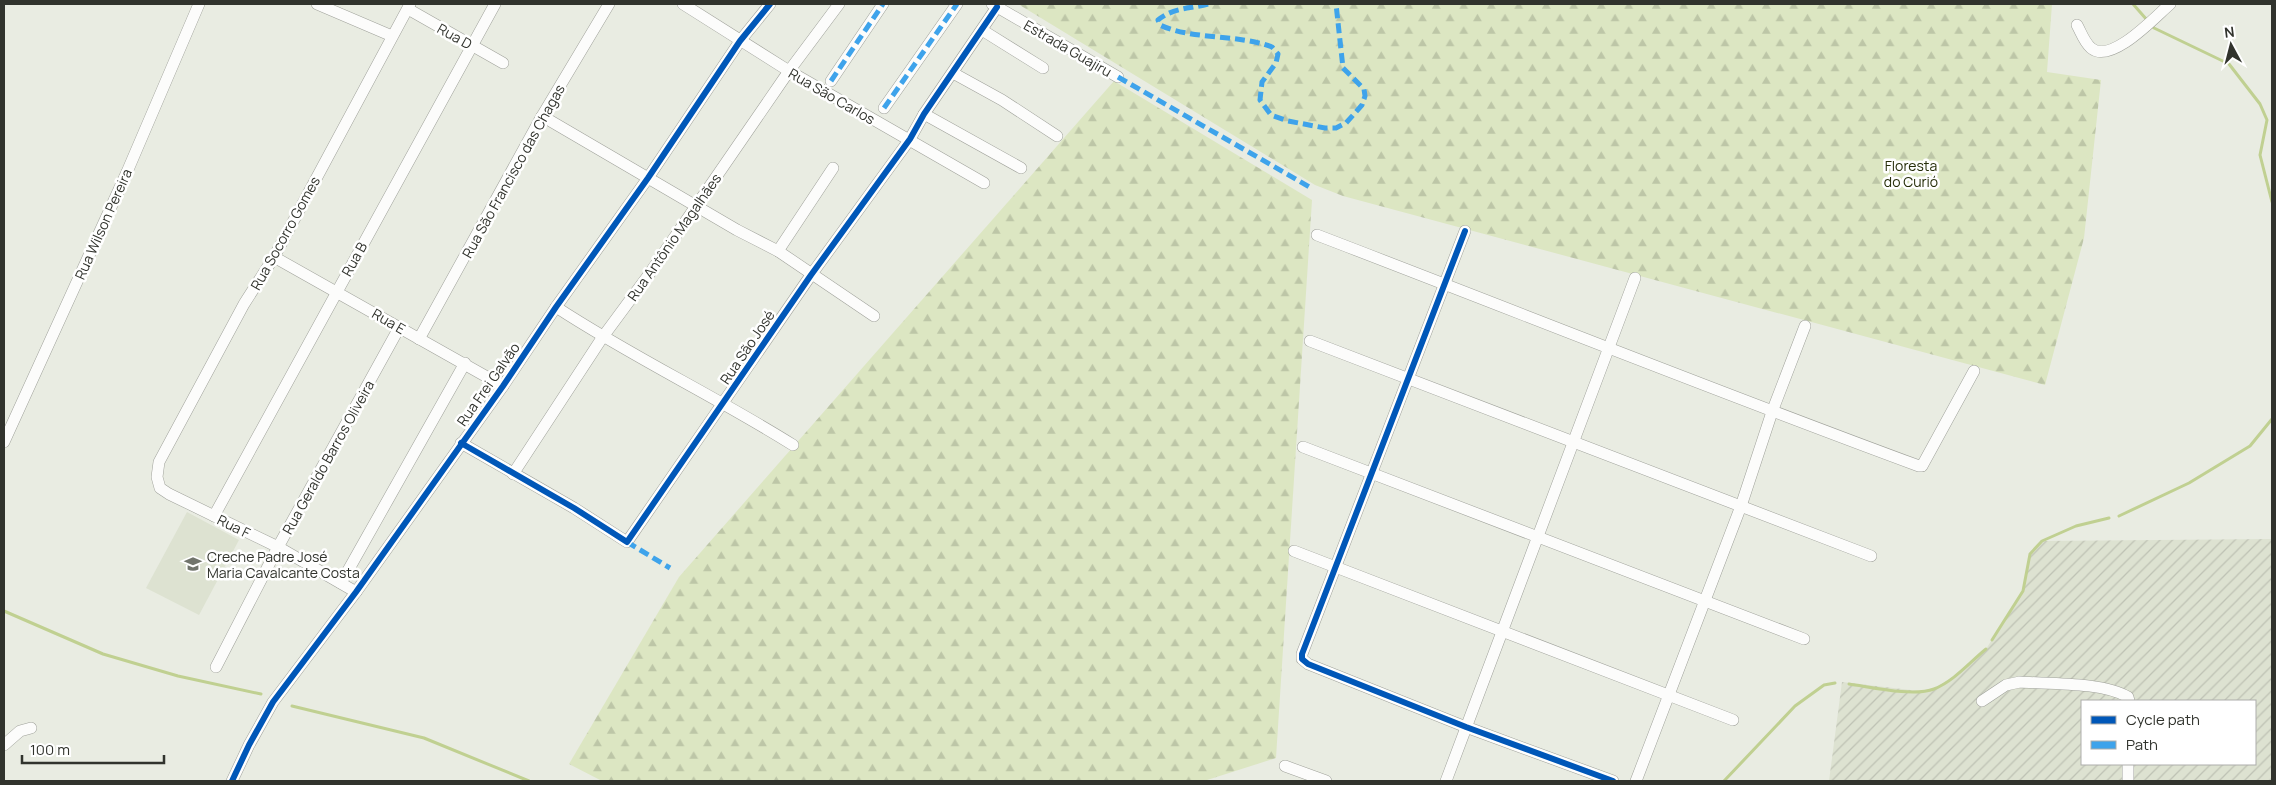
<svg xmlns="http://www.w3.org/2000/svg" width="2276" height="785" font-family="Manrope,sans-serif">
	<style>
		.built { fill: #dde2d1 }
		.industrial { fill: url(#industrial-furrows); fill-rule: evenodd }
		.forest { fill: url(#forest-firs) }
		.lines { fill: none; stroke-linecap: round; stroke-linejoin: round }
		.stream { stroke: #c0d091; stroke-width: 3 }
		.street-casing { stroke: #9fa19a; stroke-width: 12 }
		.street { stroke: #fcfcfb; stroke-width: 11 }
		.quiet { stroke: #3ea3eb; stroke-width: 5; stroke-dasharray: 10 5; stroke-linecap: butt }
		.cycleway-casing { stroke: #fff; stroke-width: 9 }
		.cycleway { stroke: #0057b8; stroke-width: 6 }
		.labels { text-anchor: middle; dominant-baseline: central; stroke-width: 5; stroke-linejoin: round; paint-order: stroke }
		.street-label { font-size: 14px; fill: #31332d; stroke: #fff }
		.park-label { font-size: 14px; fill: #252d08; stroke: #fff }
		.poi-label { font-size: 14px; fill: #31332d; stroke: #fff; text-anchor: start }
	</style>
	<defs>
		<pattern id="industrial-furrows" width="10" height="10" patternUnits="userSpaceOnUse" patternTransform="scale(1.25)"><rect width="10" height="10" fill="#dde2d1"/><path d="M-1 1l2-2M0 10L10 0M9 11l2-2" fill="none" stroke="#bec2b4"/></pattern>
		<pattern id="forest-firs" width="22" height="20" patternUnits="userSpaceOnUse" patternTransform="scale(1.25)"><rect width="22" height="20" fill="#dce6c2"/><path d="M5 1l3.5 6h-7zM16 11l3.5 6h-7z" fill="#bdc6a7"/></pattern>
	</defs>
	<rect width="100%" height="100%" fill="#e9ece2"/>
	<path class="built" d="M187,512l52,28 -40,75 -53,-27z"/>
	<path class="industrial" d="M2272,539v242h-443l13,-99 77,9 15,-2 22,-14 30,-26 37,-58 7,-37 12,-13zM2082,701h173v63h-173z"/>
	<g class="forest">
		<path d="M1018,4h1034l-5,68 54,8 -17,158 -39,147 -702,-189 -28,-11z"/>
		<path d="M1114,81l198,119 -36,558 -72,23h-602l-33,-17 110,-187z"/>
	</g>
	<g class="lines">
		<g class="stream">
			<path d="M2133,4l14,16"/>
			<path d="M2151,25l3,3 75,36 31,40 7,16 -7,35 12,47"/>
			<path d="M2119,516l70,-33 61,-37 22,-27"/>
			<path d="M4,611l99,43 75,22 83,18"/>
			<path d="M1992,640l31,-49 7,-37 12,-13 34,-15 33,-8"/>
			<path d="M1849,684c22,3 64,13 85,5 20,-8 36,-27 52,-40"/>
			<path d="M292,706l132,32 105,43"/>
			<path d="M1724,781l71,-75 29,-21 11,-2"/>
		</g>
		<g class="street-casing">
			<g id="street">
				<path d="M317,4l75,32"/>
				<path d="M683,4l106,67 195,112"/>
				<path d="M992,4l126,73"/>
				<path d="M408,9l95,54"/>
				<path d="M2077,25c4,7 7,17 14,23 20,17 64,-31 79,-44"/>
				<path d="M982,30l61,38"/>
				<path d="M953,73l49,27 55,36"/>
				<path d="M831,81l52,-77"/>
				<path d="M884,108l73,-104"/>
				<path d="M924,114l97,54"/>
				<path d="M542,116l195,114 41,21 96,65"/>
				<path d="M1465,231l-163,423v5l6,5 158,63 147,54"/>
				<path d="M1317,235c201,77 401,157 602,231h3l52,-95"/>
				<path d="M778,251l55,-83"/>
				<path d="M274,257l229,129"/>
				<path d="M556,307c76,50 159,89 237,138"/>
				<path d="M419,339l123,-223 67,-112"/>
				<path d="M1310,341l561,215"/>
				<path d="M4,442l123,-270 72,-168"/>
				<path d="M461,443l113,65 53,34 184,-267 99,-136 14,-25 73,-107"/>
				<path d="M1303,447l501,192"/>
				<path d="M513,474l89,-136 48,-65 139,-202 50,-67"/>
				<path d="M214,516l281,-512"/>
				<path d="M1294,551l439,169"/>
				<path d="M341,583l124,-220"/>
				<path d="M356,592l-78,-45 -109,-53 -9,-6 -3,-11 2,-15 85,-158 30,-47 136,-253"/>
				<path d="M216,667l62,-120 121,-219"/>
				<path d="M1982,701l24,-16 14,-3c30,2 83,0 108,15l1,4"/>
				<path d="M4,745l16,-14 11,-3"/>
				<path d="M1285,766l41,15"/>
				<path d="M232,781l17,-36 24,-43 83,-110 147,-206 53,-79 92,-129 92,-137 30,-37"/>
				<path d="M1446,781l189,-503"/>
				<path d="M1636,781l105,-275 31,-94 33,-86"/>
				<path d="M2128,781v-17"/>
			</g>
		</g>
		<use href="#street" class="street"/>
		<g class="quiet">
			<path d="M1208,4c-18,5 -34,3 -50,16l2,5c31,15 79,9 112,22l6,7 -2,9 -14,19 -2,18 11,15 17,6 37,7h11l10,-5 16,-18 3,-9 -1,-7 -21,-21 -7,-64"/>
			<path d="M1118,77l195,112"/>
			<path d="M831,81l52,-77"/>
			<path d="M884,108l73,-104"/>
			<path d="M627,542l43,26"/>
		</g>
		<g class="cycleway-casing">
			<g id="cycleway">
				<path d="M1465,231l-163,423v5l6,5 158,63 147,54"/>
				<path d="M461,443l113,65 53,34 184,-267 99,-136 14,-25 73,-107"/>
				<path d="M232,781l17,-36 24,-43 83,-110 147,-206 53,-79 92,-129 92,-137 30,-37"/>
			</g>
		</g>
		<use href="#cycleway" class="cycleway"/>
	</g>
	<defs>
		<g id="school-bare" transform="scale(1.35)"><path d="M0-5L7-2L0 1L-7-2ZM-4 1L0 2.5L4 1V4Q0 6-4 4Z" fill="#71746c" stroke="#fff" stroke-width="2.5" paint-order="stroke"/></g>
	</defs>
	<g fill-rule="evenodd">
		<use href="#school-bare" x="193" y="564"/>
	</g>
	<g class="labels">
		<g class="street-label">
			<text transform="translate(455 36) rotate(29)">Rua D</text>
			<text transform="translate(1068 48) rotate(30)">Estrada Guajiru</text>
			<text transform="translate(832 96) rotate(30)">Rua São Carlos</text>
			<text transform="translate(513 171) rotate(-61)">Rua São Francisco das Chagas</text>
			<text transform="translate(103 224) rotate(-66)">Rua Wilson Pereira</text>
			<text transform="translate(285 233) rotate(-61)">Rua Socorro Gomes</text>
			<text transform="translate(674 237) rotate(-55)">Rua Antônio Magalhães</text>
			<text transform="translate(354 259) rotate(-61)">Rua B</text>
			<text transform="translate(389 321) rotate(30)">Rua E</text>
			<text transform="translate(747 347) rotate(-56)">Rua São José</text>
			<text transform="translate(488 384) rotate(-55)">Rua Frei Galvão</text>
			<text transform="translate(328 457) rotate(-61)">Rua Geraldo Barros Oliveira</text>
			<text transform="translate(234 526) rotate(26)">Rua F</text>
		</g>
		<g class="park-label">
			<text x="1911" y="165">Floresta<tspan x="1911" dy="16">do Curió</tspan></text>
		</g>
		<g class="poi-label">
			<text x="207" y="556">Creche Padre José<tspan x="207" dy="16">Maria Cavalcante Costa</tspan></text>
		</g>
	</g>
	<rect width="2276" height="785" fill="none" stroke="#31332d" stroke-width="10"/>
	<rect x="2081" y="700" width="175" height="65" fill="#ffffff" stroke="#adadab"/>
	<rect x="2091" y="716" width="25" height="8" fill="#0057b8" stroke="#adadab"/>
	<text x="2126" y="725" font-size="15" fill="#31332d">Cycle path</text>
	<rect x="2091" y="741" width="25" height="8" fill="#3ea3eb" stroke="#adadab"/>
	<text x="2126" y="750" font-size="15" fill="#31332d">Path</text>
	<g transform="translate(2231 45) rotate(353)" stroke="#ffffff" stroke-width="4" paint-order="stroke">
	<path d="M0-4L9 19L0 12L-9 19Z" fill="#31332d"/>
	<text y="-8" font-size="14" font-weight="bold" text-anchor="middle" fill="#31332d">N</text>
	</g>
	<path d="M22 755v8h142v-8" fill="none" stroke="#31332d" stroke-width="2.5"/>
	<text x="30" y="755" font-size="15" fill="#31332d" stroke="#ffffff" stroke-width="4" paint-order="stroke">100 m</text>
</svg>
